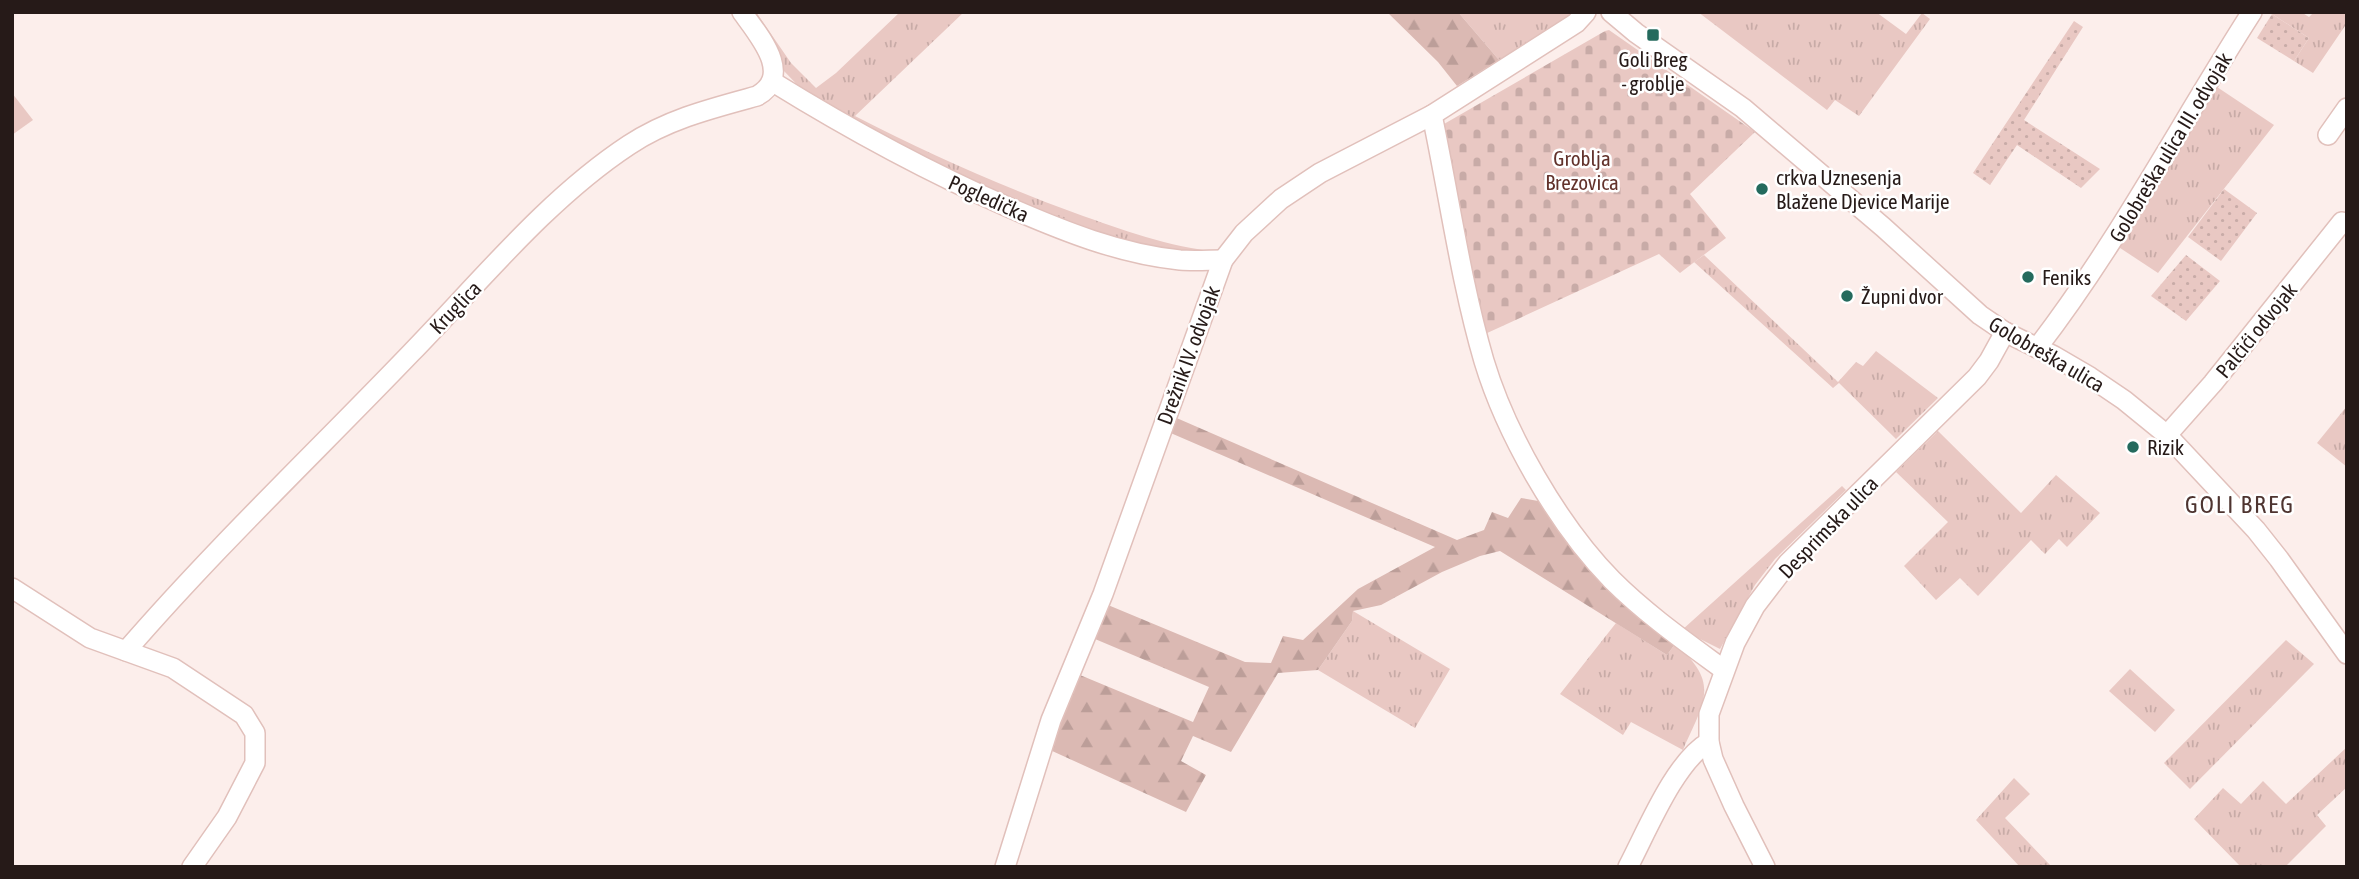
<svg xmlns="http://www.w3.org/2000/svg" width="2359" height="879" font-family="'Asap Condensed',sans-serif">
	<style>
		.grass { fill: url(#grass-tufts) }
		.forest { fill: url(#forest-firs) }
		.cemetery { fill: url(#cemetery-stones) }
		.park { fill: #e9c8c3 }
		.garden { fill: url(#garden-dots) }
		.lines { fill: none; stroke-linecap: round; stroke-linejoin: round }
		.minor-casing { stroke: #e1c0bb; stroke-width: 22 }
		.minor { stroke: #fff; stroke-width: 19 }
		.poi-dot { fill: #246a5d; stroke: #fff; stroke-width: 2.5 }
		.labels { text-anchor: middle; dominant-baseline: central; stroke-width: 5; stroke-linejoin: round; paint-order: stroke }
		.poi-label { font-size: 21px; fill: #261a18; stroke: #fff; text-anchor: start }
		.street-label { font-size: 21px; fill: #261a18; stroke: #fff }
		.park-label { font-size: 21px; fill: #62322b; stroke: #fff }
		.quarter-label { font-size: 24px; letter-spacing: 2px; fill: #4e3430; stroke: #fff }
	</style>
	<defs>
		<pattern id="grass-tufts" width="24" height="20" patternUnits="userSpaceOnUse" patternTransform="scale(1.75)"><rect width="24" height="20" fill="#e9c8c3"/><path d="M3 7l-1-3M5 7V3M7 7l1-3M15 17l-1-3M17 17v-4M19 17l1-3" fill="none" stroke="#c8aba7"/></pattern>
		<pattern id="forest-firs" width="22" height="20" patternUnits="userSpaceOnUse" patternTransform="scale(1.75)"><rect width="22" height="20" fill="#dbb9b3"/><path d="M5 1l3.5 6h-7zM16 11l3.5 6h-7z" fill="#bc9e99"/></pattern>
		<pattern id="cemetery-stones" width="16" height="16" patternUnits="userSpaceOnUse" patternTransform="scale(1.75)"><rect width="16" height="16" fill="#e9c8c3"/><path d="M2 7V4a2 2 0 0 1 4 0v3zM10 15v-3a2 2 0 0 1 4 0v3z" fill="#c8aba7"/></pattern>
		<pattern id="garden-dots" width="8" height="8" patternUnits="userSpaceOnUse" patternTransform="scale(1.75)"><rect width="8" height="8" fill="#e9c8c3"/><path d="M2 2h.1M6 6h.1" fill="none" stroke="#c8aba7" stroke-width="1.8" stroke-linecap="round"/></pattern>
	</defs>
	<rect width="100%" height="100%" fill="#fceeeb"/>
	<g class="grass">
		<path d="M748,12h8l35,51 25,25 20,-15 64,-61h64l-109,104c72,37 144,69 220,97 47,17 94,34 144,39l-23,4 -71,-10 -147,-58 -171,-93 -23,-24z"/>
		<path d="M1458,12h116l-75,48z"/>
		<path d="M1698,12h178l30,22 16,-21 8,6 -71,97 -24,-16 -8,10z"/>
		<path d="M2274,12h27l8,5 5,-5h33v11l-34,50 -19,-12 15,-23 -37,-24z"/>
		<path d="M2214,85l60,40 -116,148 -44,-29z"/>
		<path d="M1704,255l134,127 18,-20 7,4 13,-15 62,47 -42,41 -57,-56 -6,5 -139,-126z"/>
		<path d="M2347,406v61l-30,-24z"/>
		<path d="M1938,431l83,82 35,-38 44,38 -33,34 -8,-8 -14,15 -14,-14 -53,56 -18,-18 -24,22 -32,-34 44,-44 -52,-50z"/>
		<path d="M1842,486l4,4 -71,69 -20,26 -35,64 -38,-19z"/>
		<path d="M1353,611l97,58 -35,59 -97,-58 34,-49z"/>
		<path d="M1616,623l51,32 8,-11c46,39 29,58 8,106l-52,-28 -8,13 -63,-41z"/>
		<path d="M2286,640l28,24 -124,125 -26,-26z"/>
		<path d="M2130,669l45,41 -20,22 -46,-41z"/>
		<path d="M2347,747v40l-30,28 9,11 -41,41h-44l-47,-48 29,-31 18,16 22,-23 23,23z"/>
		<path d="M2014,778l16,16 -25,24 47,49h-32l-44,-47z"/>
	</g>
	<g class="forest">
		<path d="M1387,12h71l41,48 -42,26 -19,-24z"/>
		<path d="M1172,416l285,124 27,-10 8,-18 16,6 13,-20 23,4 131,142 -8,11 -167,-104 -20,5 -38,16 -61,33 -28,6 -1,10 -34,49 -40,3 -47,79 -38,-16 -12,25 25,14 -20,37 -136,-62 30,-75 113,47 16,-35 -114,-48 13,-34 137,57 26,1 12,-27 20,4 55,-51 77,-42 -269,-116z"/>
	</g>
	<path class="cemetery" d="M1609,30l146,102 -65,62 36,44 -46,35 -21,-19 -174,80 -41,-210 161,-93z"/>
	<path class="park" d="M12,93l21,27 -21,15z"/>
	<g class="garden">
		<path d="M2272,14l37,24 -15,23 -37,-23z"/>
		<path d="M2074,21l9,6 -59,93 76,49 -19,19 -64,-43 -27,40 -17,-12z"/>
		<path d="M2224,189l33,24 -36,48 -33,-24z"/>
		<path d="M2186,255l34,26 -34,40 -35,-25z"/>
	</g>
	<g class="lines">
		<g class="minor-casing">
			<g id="minor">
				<path d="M1611,12l25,21 107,75 140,119 97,88 25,17 49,24 36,21 34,23 43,35 89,95 23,29 68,95"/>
				<path d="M773,82c76,47 153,89 235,125 55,24 112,47 172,53 14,1 29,0 43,0"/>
				<path d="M1432,115c17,80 29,168 52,246 22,73 74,164 128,219 34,34 74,62 112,90"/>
				<path d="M2328,135l19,-27"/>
				<path d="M2037,348c81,-105 143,-224 215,-336"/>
				<path d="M2167,435l46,-52 129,-161"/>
				<path d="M12,588l78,50 83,30 71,47 11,18v30l-28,54 -35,50"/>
				<path d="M126,651c90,-104 190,-199 285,-298 69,-71 136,-154 218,-208 39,-26 84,-37 128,-49 37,-21 2,-60 -15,-84"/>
				<path d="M1005,867l46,-147 52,-126 120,-334 21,-27 37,-34 39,-26 112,-58 144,-92 10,-11"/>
				<path d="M1628,867c19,-36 47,-106 81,-125"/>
				<path d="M1765,867l-31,-61 -21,-47 -4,-17v-28l26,-71 20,-37 33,-43 189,-186 12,-16 16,-29"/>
			</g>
		</g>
		<use href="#minor" class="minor"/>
	</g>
	<g class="poi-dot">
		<rect x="1646" y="28" width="14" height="14" rx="3.5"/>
		<circle cx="1762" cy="189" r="7"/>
		<circle cx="2028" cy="277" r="7"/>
		<circle cx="1847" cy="296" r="7"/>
		<circle cx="2133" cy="447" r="7"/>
	</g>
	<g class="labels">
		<g class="poi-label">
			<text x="1653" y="59" text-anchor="middle">Goli Breg<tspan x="1653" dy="24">- groblje</tspan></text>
			<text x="1776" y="177">crkva Uznesenja<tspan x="1776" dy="24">Blažene Djevice Marije</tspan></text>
			<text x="2042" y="277">Feniks</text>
			<text x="1861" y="296">Župni dvor</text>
			<text x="2147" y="447">Rizik</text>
		</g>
		<g class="street-label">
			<text transform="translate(2170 147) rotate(-59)">Golobreška ulica III. odvojak</text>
			<text transform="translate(989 198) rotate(24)">Pogledička</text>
			<text transform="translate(455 307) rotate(-46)">Kruglica</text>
			<text transform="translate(2256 330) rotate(-51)">Palčići odvojak</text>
			<text transform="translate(2047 354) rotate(30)">Golobreška ulica</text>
			<text transform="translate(1188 355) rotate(-70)">Drežnik IV. odvojak</text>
			<text transform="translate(1828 527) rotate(-46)">Desprimska ulica</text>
		</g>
		<g class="park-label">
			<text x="1582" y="158">Groblja<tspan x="1582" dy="24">Brezovica</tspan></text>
		</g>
		<g class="quarter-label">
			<text x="2240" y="504">GOLI BREG</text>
		</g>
	</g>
	<rect width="2359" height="879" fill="none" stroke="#261a18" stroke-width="28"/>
</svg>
